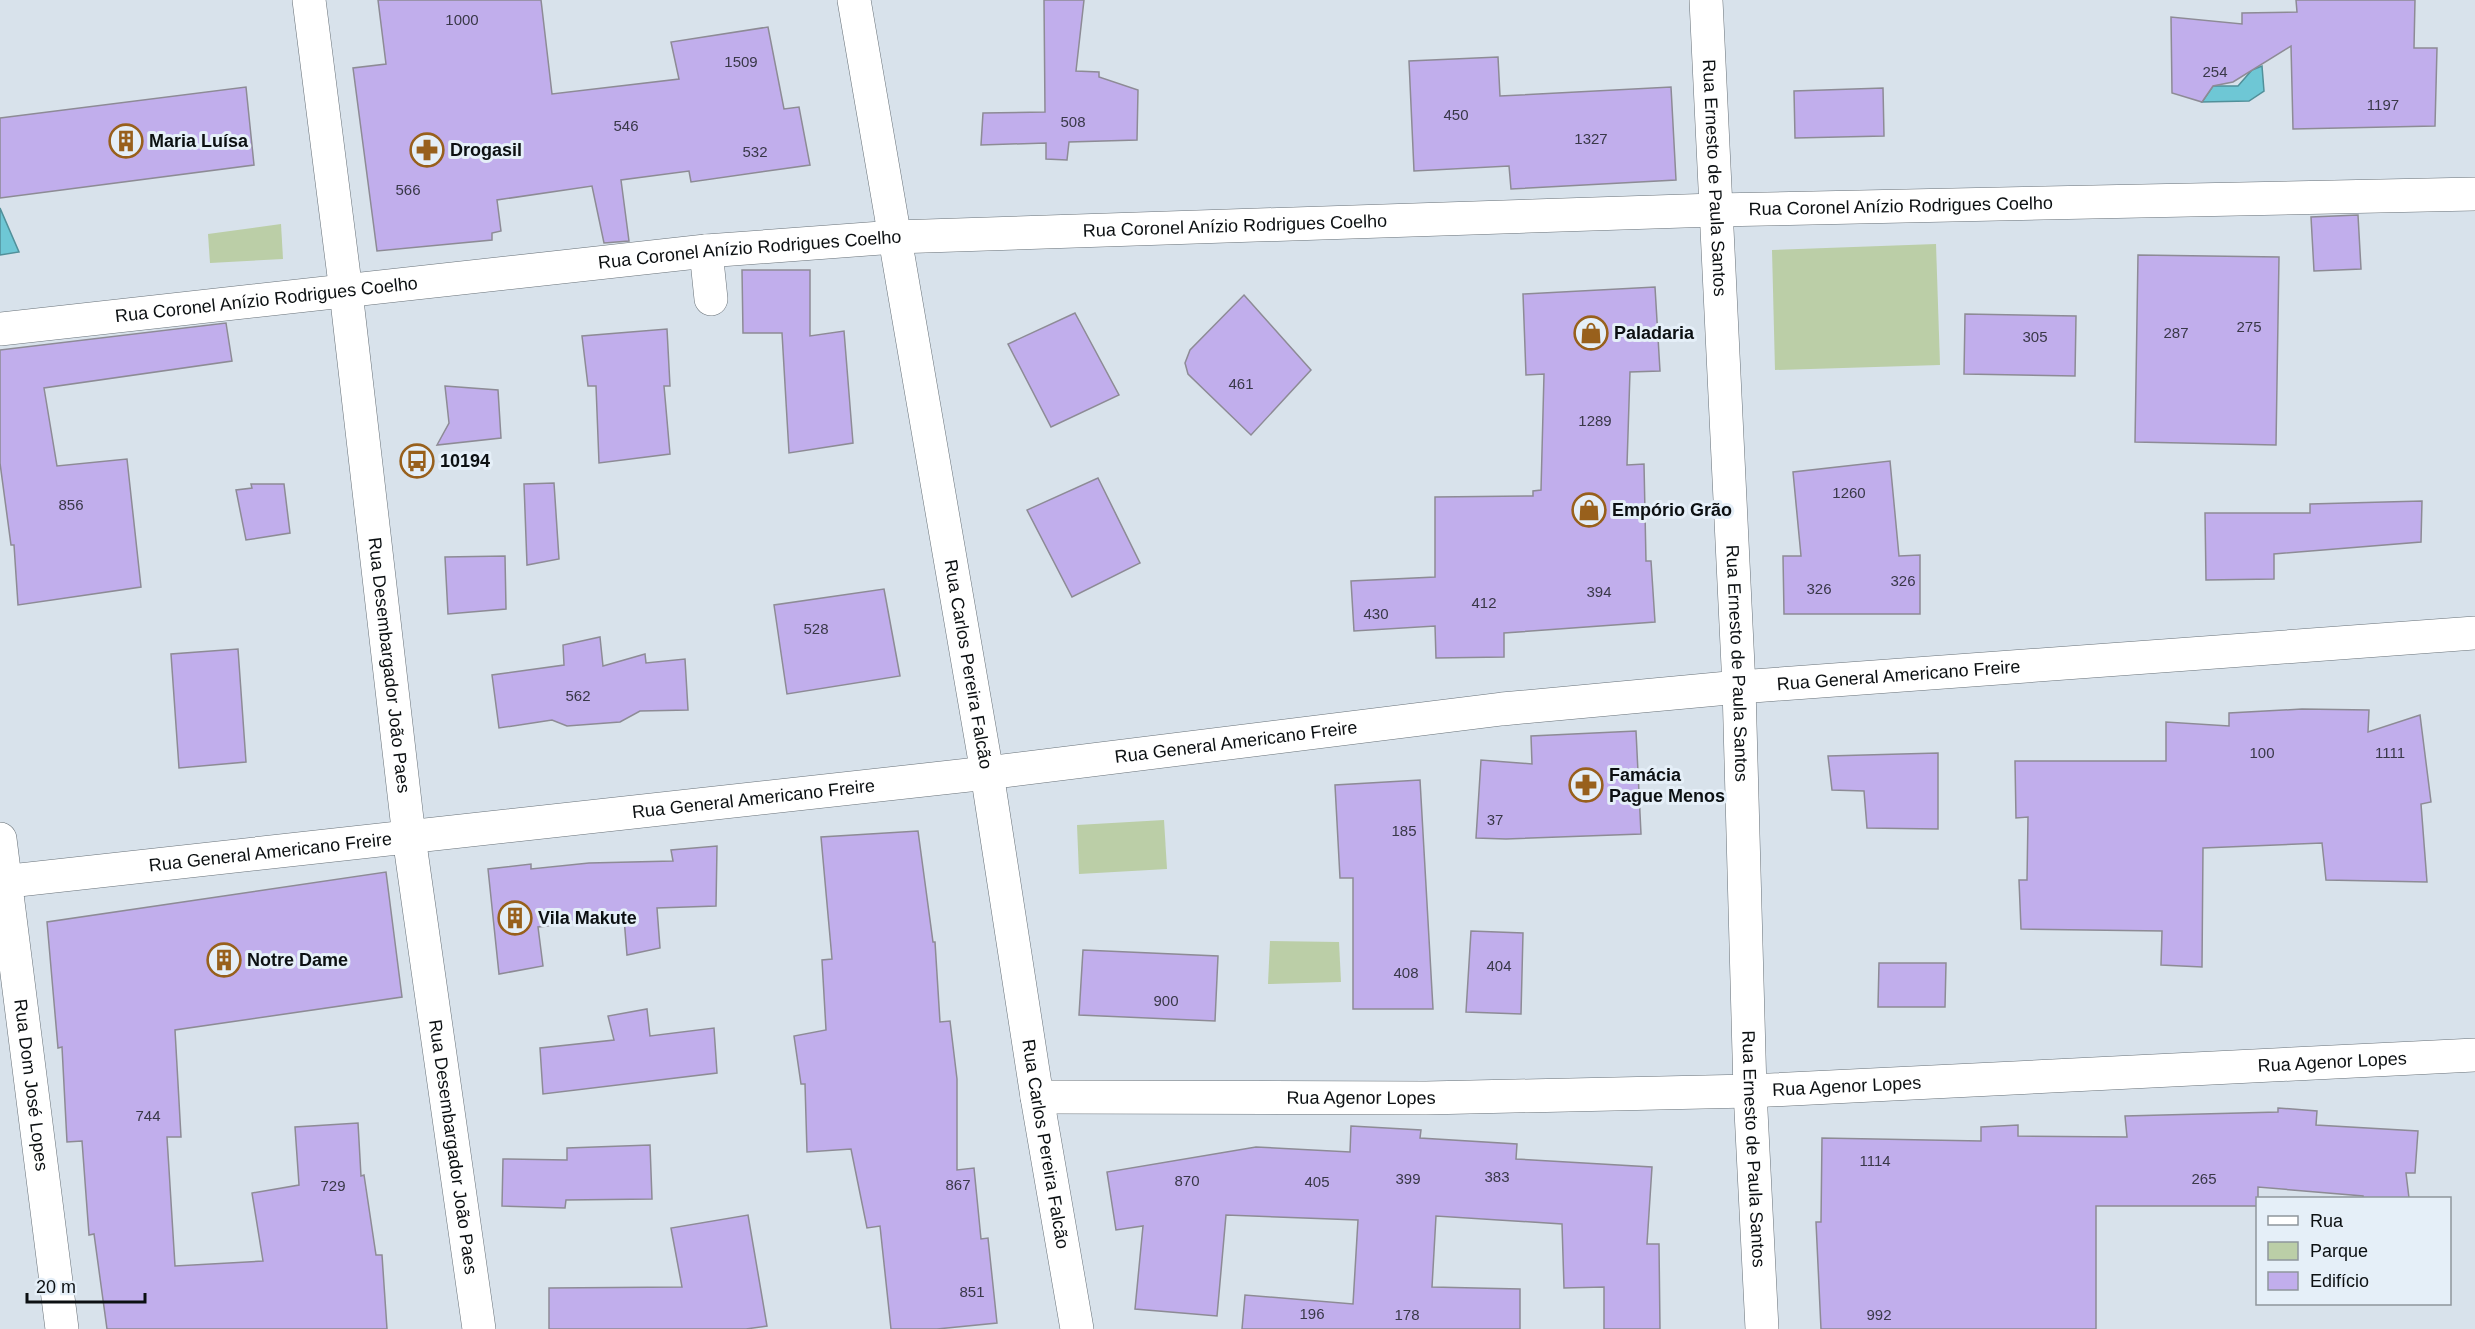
<svg xmlns="http://www.w3.org/2000/svg" width="2475" height="1329" font-family="Arial,sans-serif">
	<style>
		.green { fill: #bbcea7 }
		.water { fill: #6ec7d5; stroke: #51909a; stroke-width: 1.5 }
		.building { fill: #c1aeec; stroke: #8d8b95; stroke-width: 1.5 }
		.lines { fill: none; stroke-linecap: round; stroke-linejoin: round }
		.minor-casing { stroke: #687178; stroke-width: 34 }
		.major-casing { stroke: #687178; stroke-width: 34 }
		.minor { stroke: #fff; stroke-width: 33 }
		.major { stroke: #fff; stroke-width: 33 }
		.labels { text-anchor: middle; dominant-baseline: central; stroke-width: 6; stroke-linejoin: round; paint-order: stroke }
		.number-label { font-size: 15px; fill: #393848 }
		.poi-label { font-size: 18px; font-weight: bold; fill: #0c1012; stroke: #e5eff8; text-anchor: start }
		.street-label { font-size: 18px; fill: #0c1012; stroke: #e5eff8 }
	</style>
	<rect width="100%" height="100%" fill="#d8e2eb"/>
	<g class="green">
		<path d="M281,224l2,35 -73,4 -2,-29z"/>
		<path d="M1936,244l4,121 -165,5 -3,-120z"/>
		<path d="M1164,820l3,49 -88,5 -2,-49z"/>
		<path d="M1270,941l69,1 2,40 -73,2z"/>
	</g>
	<g class="water">
		<path d="M2262,66l2,25 -15,10 -47,1 11,-16h25l14,-16z"/>
		<path d="M0,208l19,44 -19,3z"/>
	</g>
	<g class="building">
		<path d="M378,0h163l11,94 127,-15 -8,-37 97,-15 16,82 15,-2 11,58 -119,17 -2,-11 -68,9 8,61 -25,2 -12,-57 -95,14 4,31 -9,2v7l-115,11 -24,-183 33,-4z"/>
		<path d="M1044,0h40l-8,71 23,1v5l39,13 -1,50 -68,2 -2,18 -21,-1v-16l-65,2 2,-32 62,-1z"/>
		<path d="M2296,0h119l-1,48h23l-2,78 -142,3 -2,-83 -58,36 -20,4 -11,16 -30,-9 -1,-76 71,7v-11l55,-1z"/>
		<path d="M1498,57l2,39 171,-9 5,93 -165,9 -2,-23 -95,5 -5,-110z"/>
		<path d="M246,87l8,78 -254,33v-80z"/>
		<path d="M1883,88l1,48 -89,2 -1,-47z"/>
		<path d="M2358,215l3,54 -47,2 -3,-54z"/>
		<path d="M2138,255l141,2 -3,188 -141,-3z"/>
		<path d="M742,270h68v66l34,-5 9,112 -64,10 -7,-120h-39z"/>
		<path d="M1655,287l5,84 -30,1 -3,93 17,-1 2,97h5l4,61 -151,11v24l-68,1 -1,-32 -81,5 -3,-50 84,-4v-80l98,-1v-5l8,-1 3,-116 -18,1 -3,-81z"/>
		<path d="M1244,295l67,75 -60,65 -63,-61 -3,-11 5,-13z"/>
		<path d="M1075,313l44,82 -68,32 -43,-83z"/>
		<path d="M1965,314l111,2 -1,60 -111,-2z"/>
		<path d="M226,323l6,38 -188,27 13,78 70,-7 14,128 -123,18 -4,-60h-3l-11,-82v-113z"/>
		<path d="M667,329l3,57h-6l6,68 -71,9 -3,-77h-8l-6,-50z"/>
		<path d="M445,386l53,4 3,48 -64,7 12,-22z"/>
		<path d="M1890,461l9,95 21,-1v59h-136l-1,-58h18l-8,-84z"/>
		<path d="M1098,478l42,85 -68,34 -45,-87z"/>
		<path d="M554,483l5,76 -32,6 -3,-81z"/>
		<path d="M251,484h33l6,49 -44,7 -10,-50 16,-2z"/>
		<path d="M2422,501l-1,41 -147,12v25l-68,1 -1,-67h105v-9z"/>
		<path d="M505,556l1,53 -58,5 -3,-57z"/>
		<path d="M884,589l16,87 -113,18 -13,-89z"/>
		<path d="M600,637l3,29 42,-12 1,9 39,-4 3,51 -48,1 -20,11 -53,4 -15,-6 -53,8 -7,-53 72,-10 -1,-20z"/>
		<path d="M238,649l8,113 -67,6 -8,-114z"/>
		<path d="M2302,709l67,1 -1,22 52,-17 11,87 -10,2 6,78 -101,-2 -4,-37 -119,5 -1,119 -41,-2 1,-34 -141,-2 -2,-49h8l1,-63 -12,1 -1,-57h151v-39l63,4v-13z"/>
		<path d="M1636,731l5,103 -135,5 -30,-1 5,-78 51,4 -1,-28z"/>
		<path d="M1938,753v76l-71,-1 -3,-37 -32,-1 -4,-34z"/>
		<path d="M1420,780l13,229h-80v-131h-13l-5,-93z"/>
		<path d="M918,831l15,111h2l5,80 10,-1 7,58v91l17,-2 7,71 7,-1 9,85 -60,6h-46l-11,-103 -13,2 -16,-79 -44,3 -2,-68h-4l-7,-48 32,-6 -4,-70 10,-1 -11,-122z"/>
		<path d="M717,846l-1,60 -59,2 3,40 -33,7 -3,-37 -86,9 5,39 -44,8 -11,-105 43,-5v5l58,-6 84,-2 -2,-11z"/>
		<path d="M386,872l16,125 -227,33 6,107h-14l8,129 88,-5 -11,-68 47,-8 -4,-58 63,-4 3,53 3,-1 12,80h6l5,74h-280l-13,-95 -5,1 -7,-94 -15,1 -5,-95 -4,1 -11,-126z"/>
		<path d="M1471,931l52,2 -2,81 -55,-2z"/>
		<path d="M1083,950l135,6 -3,65 -136,-6z"/>
		<path d="M1879,963h67l-1,44h-67z"/>
		<path d="M647,1009l3,27 64,-8 3,45 -174,21 -3,-46 74,-8 -6,-24z"/>
		<path d="M2278,1108l39,3 -1,14 102,6 -3,42h-9l3,25h-46v-2l-105,-9v19h-162v123h-275l-5,-107h5l1,-84 159,3v-14l37,-2v11l109,1 -2,-21 153,-4z"/>
		<path d="M1351,1126l70,4 -1,8 97,6 -1,15 136,8 -5,77h12l1,85h-56v-42l-40,1 -2,-64 -126,-8 -4,71 88,2v40h-278l3,-34 108,9 5,-84 -132,-5 -9,101 -82,-7 8,-83 -27,4 -9,-58 149,-25 94,5z"/>
		<path d="M650,1145l2,54 -86,1 -1,8 -63,-2 1,-47 64,1v-12z"/>
		<path d="M748,1215l19,111 -21,3h-197v-41l133,-1 -11,-59z"/>
	</g>
	<g class="lines">
		<g class="minor-casing">
			<g id="minor">
				<path id="s1" d="M309,0l37,292 63,545 70,492"/>
				<path id="s2" d="M854,0l133,773 50,324 40,232"/>
				<path d="M706,251l5,48"/>
				<path id="s3" d="M0,329l706,-78 189,-14 820,-27 760,-16"/>
				<path id="s4" d="M0,839l62,490"/>
				<path id="s5" d="M0,882l987,-109 515,-64 237,-22 736,-54"/>
				<path id="s6" d="M1037,1097l389,1 324,-7 725,-36"/>
			</g>
		</g>
		<g class="major-casing">
			<g id="major">
				<path id="s7" d="M1706,0l33,687 11,404 12,238"/>
			</g>
		</g>
		<use href="#minor" class="minor"/>
		<use href="#major" class="major"/>
	</g>
	<defs>
		<g id="building-ring" transform="scale(1.725)"><circle r="9.5" fill="#e5eff8" stroke="#98601c" stroke-width="1.5"/><path d="M-4-6H4V6H1V3H-1V6H-4ZM-2.5-4.3h1.7v1.8h-1.7ZM.8-4.3h1.7v1.8H.8ZM-2.5-1h1.7V.8h-1.7ZM.8-1h1.7V.8H.8Z" fill="#98601c"/></g>
		<g id="pharmacy-ring" transform="scale(1.725)"><circle r="9.5" fill="#e5eff8" stroke="#98601c" stroke-width="1.5"/><path d="M-2-6h4v4h4v4h-4v4h-4v-4h-4v-4h4Z" fill="#98601c"/></g>
		<g id="shop-ring" transform="scale(1.725)"><circle r="9.5" fill="#e5eff8" stroke="#98601c" stroke-width="1.5"/><path d="M-5-2.5h2.3a2.7 3.5 0 0 1 5.4 0H5L5.5 6h-11ZM-1.5-2.5h3a1.5 2.3 0 0 0-3 0Z" fill="#98601c"/></g>
		<g id="bus-ring" transform="scale(1.725)"><circle r="9.5" fill="#e5eff8" stroke="#98601c" stroke-width="1.5"/><path d="M-5-6H5V4H4V6H2V4H-2V6H-4V4H-5ZM-3.5-4V0h7V-4ZM-3.5 1.2v1.5H-2V1.2ZM2 1.2v1.5H3.5V1.2Z" fill="#98601c"/></g>
	</defs>
	<g fill-rule="evenodd">
		<use href="#building-ring" x="126" y="141"/>
		<use href="#pharmacy-ring" x="427" y="150"/>
		<use href="#shop-ring" x="1591" y="333"/>
		<use href="#bus-ring" x="417" y="461"/>
		<use href="#shop-ring" x="1589" y="510"/>
		<use href="#pharmacy-ring" x="1586" y="785"/>
		<use href="#building-ring" x="515" y="918"/>
		<use href="#building-ring" x="224" y="960"/>
	</g>
	<g class="labels">
		<g class="number-label">
			<text x="462" y="19">1000</text>
			<text x="741" y="61">1509</text>
			<text x="2215" y="71">254</text>
			<text x="2383" y="104">1197</text>
			<text x="1456" y="114">450</text>
			<text x="1073" y="121">508</text>
			<text x="626" y="125">546</text>
			<text x="1591" y="138">1327</text>
			<text x="755" y="151">532</text>
			<text x="408" y="189">566</text>
			<text x="2249" y="326">275</text>
			<text x="2176" y="332">287</text>
			<text x="2035" y="336">305</text>
			<text x="1241" y="383">461</text>
			<text x="1595" y="420">1289</text>
			<text x="1849" y="492">1260</text>
			<text x="71" y="504">856</text>
			<text x="1903" y="580">326</text>
			<text x="1819" y="588">326</text>
			<text x="1599" y="591">394</text>
			<text x="1484" y="602">412</text>
			<text x="1376" y="613">430</text>
			<text x="816" y="628">528</text>
			<text x="578" y="695">562</text>
			<text x="2262" y="752">100</text>
			<text x="2390" y="752">1111</text>
			<text x="1495" y="819">37</text>
			<text x="1404" y="830">185</text>
			<text x="1499" y="965">404</text>
			<text x="1406" y="972">408</text>
			<text x="1166" y="1000">900</text>
			<text x="148" y="1115">744</text>
			<text x="1875" y="1160">1114</text>
			<text x="1497" y="1176">383</text>
			<text x="1408" y="1178">399</text>
			<text x="2204" y="1178">265</text>
			<text x="1187" y="1180">870</text>
			<text x="1317" y="1181">405</text>
			<text x="958" y="1184">867</text>
			<text x="333" y="1185">729</text>
			<text x="972" y="1291">851</text>
			<text x="1312" y="1313">196</text>
			<text x="1407" y="1314">178</text>
			<text x="1879" y="1314">992</text>
		</g>
		<g class="poi-label">
			<text x="149" y="141">Maria Luísa</text>
			<text x="450" y="150">Drogasil</text>
			<text x="1614" y="333">Paladaria</text>
			<text x="440" y="461">10194</text>
			<text x="1612" y="510">Empório Grão</text>
			<text x="1609" y="775">Famácia<tspan x="1609" dy="21">Pague Menos</tspan></text>
			<text x="538" y="918">Vila Makute</text>
			<text x="247" y="960">Notre Dame</text>
		</g>
		<g class="street-label">
			<text stroke="none"><textPath href="#s7" startOffset="178">Rua Ernesto de Paula Santos</textPath></text>
			<text stroke="none"><textPath href="#s3" startOffset="1906">Rua Coronel Anízio Rodrigues Coelho</textPath></text>
			<text stroke="none"><textPath href="#s3" startOffset="1240">Rua Coronel Anízio Rodrigues Coelho</textPath></text>
			<text stroke="none"><textPath href="#s3" startOffset="754">Rua Coronel Anízio Rodrigues Coelho</textPath></text>
			<text stroke="none"><textPath href="#s3" startOffset="268">Rua Coronel Anízio Rodrigues Coelho</textPath></text>
			<text stroke="none"><textPath href="#s2" startOffset="674">Rua Carlos Pereira Falcão</textPath></text>
			<text stroke="none"><textPath href="#s7" startOffset="664">Rua Ernesto de Paula Santos</textPath></text>
			<text stroke="none"><textPath href="#s1" startOffset="670">Rua Desembargador João Paes</textPath></text>
			<text stroke="none"><textPath href="#s5" startOffset="1910">Rua General Americano Freire</textPath></text>
			<text stroke="none"><textPath href="#s5" startOffset="1244">Rua General Americano Freire</textPath></text>
			<text stroke="none"><textPath href="#s5" startOffset="758">Rua General Americano Freire</textPath></text>
			<text stroke="none"><textPath href="#s5" startOffset="272">Rua General Americano Freire</textPath></text>
			<text stroke="none"><textPath href="#s6" startOffset="1296">Rua Agenor Lopes</textPath></text>
			<text stroke="none"><textPath href="#s4" startOffset="248">Rua Dom José Lopes</textPath></text>
			<text stroke="none"><textPath href="#s6" startOffset="810">Rua Agenor Lopes</textPath></text>
			<text stroke="none"><textPath href="#s6" startOffset="324">Rua Agenor Lopes</textPath></text>
			<text stroke="none"><textPath href="#s2" startOffset="1160">Rua Carlos Pereira Falcão</textPath></text>
			<text stroke="none"><textPath href="#s1" startOffset="1156">Rua Desembargador João Paes</textPath></text>
			<text stroke="none"><textPath href="#s7" startOffset="1150">Rua Ernesto de Paula Santos</textPath></text>
		</g>
	</g>
	<rect x="2256" y="1197" width="195" height="108" fill="#e5eff8" stroke="#8e969c" stroke-width="1.5"/>
	<rect x="2268" y="1216" width="30" height="9" fill="#ffffff" stroke="#8e969c" stroke-width="1.5"/>
	<text x="2310" y="1227" font-size="18" fill="#0c1012">Rua</text>
	<rect x="2268" y="1242" width="30" height="18" fill="#bbcea7" stroke="#8e969c" stroke-width="1.5"/>
	<text x="2310" y="1257" font-size="18" fill="#0c1012">Parque</text>
	<rect x="2268" y="1272" width="30" height="18" fill="#c1aeec" stroke="#8e969c" stroke-width="1.5"/>
	<text x="2310" y="1287" font-size="18" fill="#0c1012">Edifício</text>
	<path d="M27 1293v9h118v-9" fill="none" stroke="#0c1012" stroke-width="3"/>
	<text x="36" y="1293" font-size="18" fill="#0c1012" stroke="#e5eff8" stroke-width="4.5" paint-order="stroke">20 m</text>
</svg>
